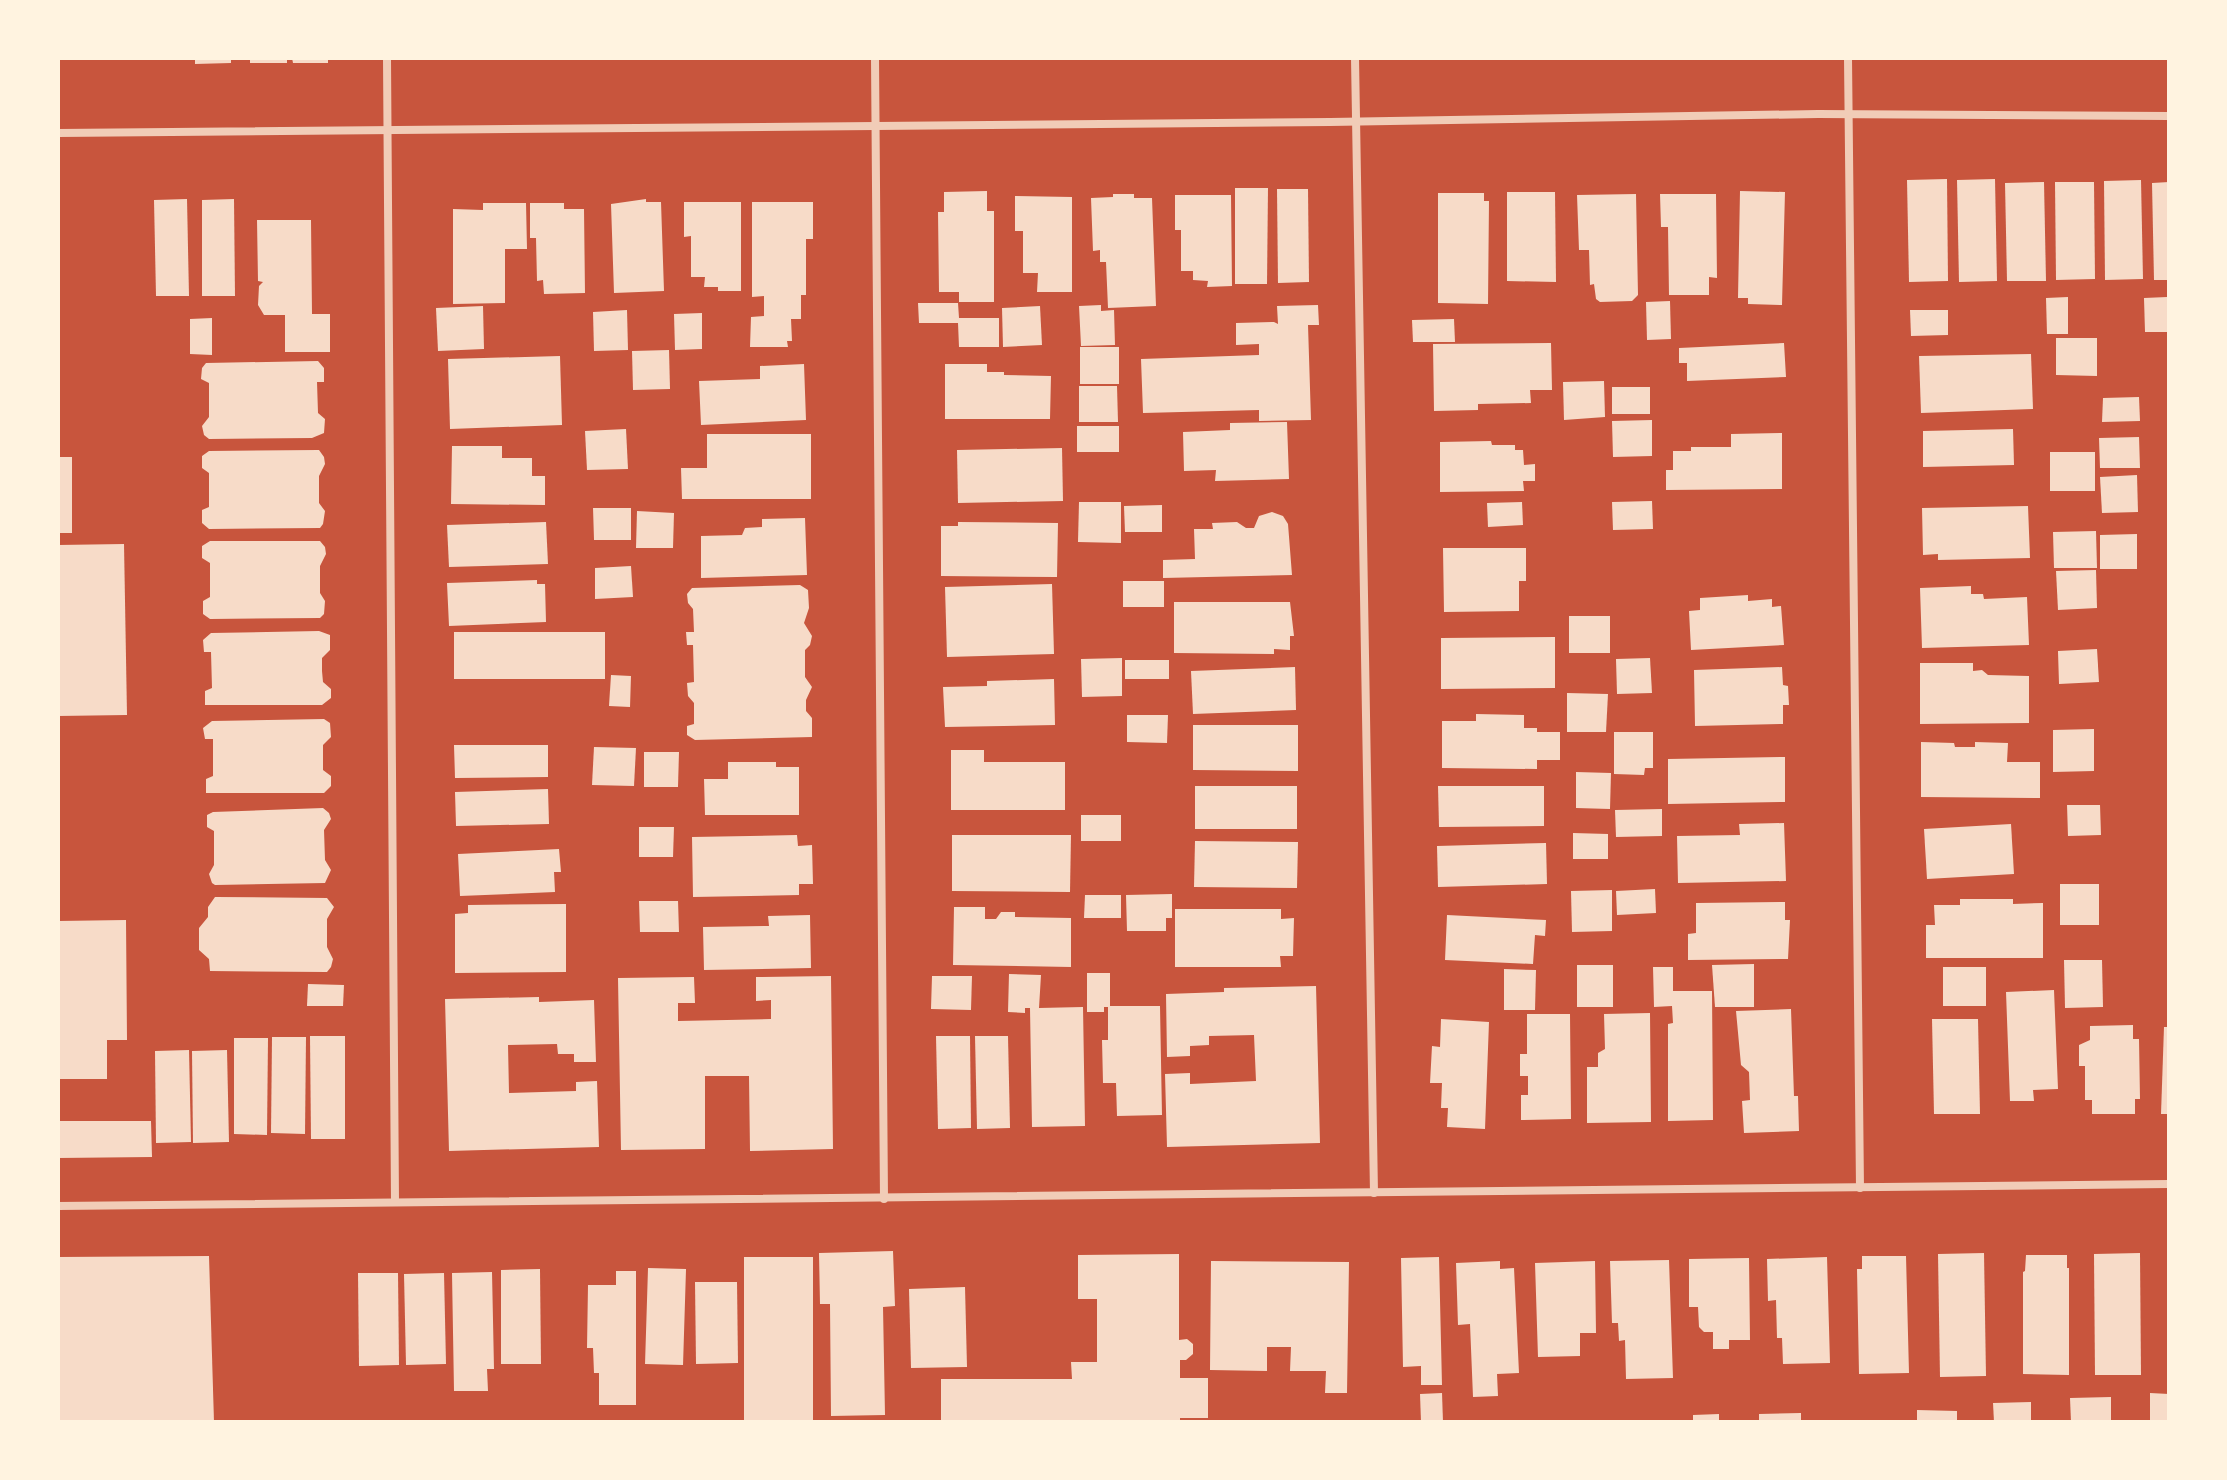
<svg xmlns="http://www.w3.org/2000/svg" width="2227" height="1480" font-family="Raleway,sans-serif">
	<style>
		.building { fill: #f7dbc8 }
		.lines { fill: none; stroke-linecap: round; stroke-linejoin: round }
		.minor { stroke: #f1ccb7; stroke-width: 8 }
	</style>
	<rect width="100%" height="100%" fill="#c8553d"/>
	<g class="building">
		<path d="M195,58h36v5l-36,1z"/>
		<rect x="250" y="58" width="37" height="5"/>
		<path d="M292,58h36v5h-35z"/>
		<path d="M1947,179l1,102 -39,1 -2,-102z"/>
		<path d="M1995,179l2,102 -38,1 -2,-102z"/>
		<path d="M2141,180l2,99 -38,1 -1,-99z"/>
		<path d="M2044,182l2,99h-39l-2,-98z"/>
		<path d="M2055,182h39l1,97 -39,1z"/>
		<path d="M2169,182v98h-15l-2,-97z"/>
		<path d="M1235,188h33l-1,96h-32z"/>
		<path d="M1277,189h31l1,93 -31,1z"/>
		<path d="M987,191v20h7v91h-35v-10h-20l-1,-80h6v-20z"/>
		<path d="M1740,191l45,1 -3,113 -34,-1v-6h-10z"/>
		<path d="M1507,192h48l1,90 -49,-1z"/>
		<path d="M1438,193h46v8h5l-1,103 -50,-1z"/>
		<path d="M1113,194h21v4h18l4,108 -48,2 -2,-46h-6v-12l-7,1 -2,-53 22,-1z"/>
		<path d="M1636,194l2,101 -6,6 -32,1 -4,-3 -2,-15 -4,1 -1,-35h-10l-2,-55z"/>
		<path d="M1660,194h56l1,84 -8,-1v18h-40l-1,-68h-7z"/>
		<path d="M1175,195h56l1,91 -25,1 1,-6 -15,-1v-9h-12v-41h-6z"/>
		<path d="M1015,196l57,1v95h-35l1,-19h-15v-42h-8z"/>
		<path d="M187,199l2,97h-33l-2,-96z"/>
		<path d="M234,199l1,97h-33v-96z"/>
		<path d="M646,199v3h15l3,89 -50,2 -3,-89z"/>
		<path d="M684,202h57v89h-23v-4h-14l1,-10h-14v-41l-7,1z"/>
		<path d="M752,202h61v37h-7v56h-5v24h-10l1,22h-5l1,6h-38l1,-30 13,-1v-20l-12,1z"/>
		<path d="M483,203h43l1,46h-22v54l-52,1v-95l30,1z"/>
		<path d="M530,203h34v6h20l1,84 -41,1 -1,-14 -6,1 -1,-43h-6z"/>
		<path d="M257,220h54l1,94h18v38h-45v-37h-21l-6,-10 1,-19 4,-4 -5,-1z"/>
		<path d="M2068,297v37h-21l-1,-36z"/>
		<path d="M2167,297l1,35h-23l-1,-34z"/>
		<path d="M1670,301l1,38 -24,1 -1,-38z"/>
		<path d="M918,303h40l1,15h40v29h-40l-1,-24h-39z"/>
		<path d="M1101,305v6l13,-1 1,35 -34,1 -2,-40z"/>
		<path d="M1318,305l1,20h-11l3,95 -52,1v-11l-116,3 -2,-54 118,-4v-11l-23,1v-22l38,-1 4,2 -1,-18z"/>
		<path d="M483,306l1,43 -46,2 -2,-43z"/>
		<path d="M1040,306l2,39 -39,2 -1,-39z"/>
		<path d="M627,310l1,40 -34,1 -1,-39z"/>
		<path d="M1910,310h38v25l-37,1z"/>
		<path d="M702,313v36l-27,1 -1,-36z"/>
		<path d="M212,318v37l-22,-1v-35z"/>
		<path d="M1454,319l1,23h-42l-1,-22z"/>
		<path d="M2056,338h41v38l-41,-1z"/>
		<path d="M1551,343l1,47h-22l1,13 -53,1v6l-44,1 -1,-67z"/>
		<path d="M1784,343l2,34 -99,4v-18h-8v-15z"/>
		<rect x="1080" y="347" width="39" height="37"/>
		<path d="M669,350l1,39 -37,1 -1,-39z"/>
		<path d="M2031,354l2,55 -112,4 -2,-57z"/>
		<path d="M560,356l2,69 -112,4 -2,-70z"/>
		<path d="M318,361l6,7v14h-7l1,31 7,6 -1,14 -12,5 -103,1 -5,-4 -2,-9 7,-9v-34l-8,-4 1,-11 4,-5z"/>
		<path d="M804,364l2,56 -105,5 -2,-44 61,-2v-13z"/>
		<path d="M945,364h42v8h17v3l47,1 -1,43h-105z"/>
		<path d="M1604,381l1,36 -41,3 -1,-38z"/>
		<path d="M1079,386h38l1,36h-39z"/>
		<rect x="1612" y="387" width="38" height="27"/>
		<path d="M2139,397l1,24 -38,1 1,-24z"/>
		<path d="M1652,420v36l-39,1 -1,-36z"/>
		<path d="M1287,422l2,57 -74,2 1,-11 -32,1 -1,-39 47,-2v-7z"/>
		<rect x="1077" y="426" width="42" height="26"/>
		<path d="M626,429l2,40 -41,1 -2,-39z"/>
		<path d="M2013,429l1,36 -91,2v-36z"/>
		<path d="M1782,433v56l-116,1v-20h7v-19h18v-4h40v-13z"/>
		<path d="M707,434h104v65h-129l-1,-31h26z"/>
		<path d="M2139,437l1,31h-40l-1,-30z"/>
		<path d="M1491,441l1,4h23v5h8l1,15 11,-1v17h-12l1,10 -84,1v-50z"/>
		<path d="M452,446h50v12h30v18h13v29l-94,-1z"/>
		<path d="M1062,448l1,53 -105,2 -1,-53z"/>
		<path d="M319,450l5,7 1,7 -6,12v27l6,8 -2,13 -3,4 -111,1 -7,-6v-13l7,-3v-34l-7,-5v-12l7,-5z"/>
		<rect x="2050" y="452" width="45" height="39"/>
		<rect x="58" y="457" width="14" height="76"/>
		<path d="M2137,475l1,37 -36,1 -2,-36z"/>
		<path d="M1652,501l1,28 -40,1 -1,-28z"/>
		<path d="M1079,502h42v41l-43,-1z"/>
		<path d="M1522,502l1,23 -35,2 -1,-24z"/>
		<path d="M1162,505v27h-37l-1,-26z"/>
		<path d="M2028,506l2,52 -92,2v-6l-15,1 -1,-47z"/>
		<path d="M593,508h38v32h-37z"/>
		<path d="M637,511l37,2 -1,35h-37z"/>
		<path d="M1272,512l11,4 5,8 4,51 -129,3v-18l32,-1 -1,-30h19l-1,-6 25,-1 9,6h8l5,-12z"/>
		<path d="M805,518l2,57 -106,3v-42l41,-1 3,-7 17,-1v-8z"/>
		<path d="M546,522l2,42 -99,3 -2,-42z"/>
		<path d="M958,522l100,1 -1,54 -116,-1v-50h17z"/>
		<path d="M2096,531l1,37h-43l-1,-36z"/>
		<path d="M2137,534v35h-37v-34z"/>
		<path d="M210,541h110l5,6 1,7 -6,12v27l5,8 -1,13 -4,4 -110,1 -7,-5v-13l7,-4v-34l-8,-5v-12z"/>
		<path d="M124,544l3,171 -69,1v-171z"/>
		<path d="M1443,548h83v33h-7v30l-75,1z"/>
		<path d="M631,566l2,31 -38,2v-31z"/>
		<path d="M2096,570l1,38 -39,2 -2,-39z"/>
		<path d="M537,580v4h8l1,38 -97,4 -2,-43z"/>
		<rect x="1123" y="581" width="41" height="26"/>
		<path d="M1052,584l2,70 -107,3 -2,-70z"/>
		<path d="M800,585l8,5 1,18 -5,15 8,13 -2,9 -5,5v27l7,10 -6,13v11l6,7v19l-117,3 -8,-5v-9l7,-2v-21l-6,-7 -1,-13 7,-1 -1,-37h-6l-1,-13h8l-1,-23 -5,-6 -1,-9 5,-6z"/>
		<path d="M1971,586v8h12l1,5 43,-2 2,48 -107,3 -2,-60z"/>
		<path d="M1748,595v6l24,-2v8l9,-1 3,39 -93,5 -2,-39 11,-1v-12z"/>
		<path d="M1174,602h116l4,34h-4v14l-16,-1v5l-100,-1z"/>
		<rect x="1569" y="616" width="41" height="37"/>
		<path d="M319,631l11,4v15l-8,8v13l1,11 8,7v9l-9,7h-117v-14l7,-3 -1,-36h-7l-1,-12 8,-7z"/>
		<rect x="454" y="632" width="151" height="47"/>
		<path d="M1555,637v51l-114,1v-51z"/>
		<path d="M2097,649l2,33 -40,2 -1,-33z"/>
		<path d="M1122,658v38l-40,1 -1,-38z"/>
		<path d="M1650,658l2,35 -35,1 -1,-35z"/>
		<rect x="1125" y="660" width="44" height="19"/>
		<path d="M1920,663h53v8l9,-1 6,5 41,1v47l-109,1z"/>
		<path d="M1295,667l1,43 -103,4 -2,-43z"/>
		<path d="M1782,667l1,18 5,1 1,19h-6v19l-88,2 -1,-56z"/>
		<path d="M611,675l20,1 -1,31 -21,-1z"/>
		<path d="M1054,679l1,46 -110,2 -2,-40 44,-1v-5z"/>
		<path d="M1567,693l41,1 -2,38h-39z"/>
		<path d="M1476,714l48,1v13h13v4h23v28h-23v9l-95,-1v-47h34z"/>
		<path d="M1127,715h41l-1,28 -40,-1z"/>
		<path d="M324,719l6,4 1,14 -8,8v25l8,6v10l-7,7h-118v-14l7,-3v-37h-8l-2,-11 9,-7z"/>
		<path d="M1193,725h105v46l-105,-1z"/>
		<path d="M2094,729v42l-41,1v-42z"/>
		<path d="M1614,732h39v36h-8l-1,7 -30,-1z"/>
		<path d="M1921,742l33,1 1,4h20v-5l33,1 -1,19h33v36l-119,-1z"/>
		<path d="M454,745h94v32l-93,1z"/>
		<path d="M594,747l42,1 -2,38 -42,-1z"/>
		<path d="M951,750h33v12h81v48h-114z"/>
		<path d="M644,752h35l-1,35h-34z"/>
		<path d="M1785,757v45l-117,2v-45z"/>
		<path d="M728,762h48v5h23v48h-94l-1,-36h24z"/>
		<path d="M1576,772l35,1 -1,36 -34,-1z"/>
		<rect x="1195" y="786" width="102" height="43"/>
		<path d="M1438,786h106v40l-105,1z"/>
		<path d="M548,789l1,35 -93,2 -1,-34z"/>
		<path d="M2067,805h33l1,30 -33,1z"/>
		<path d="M323,808l6,5 2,6 -7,11 1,30 6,10 -6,13 -110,2 -3,-2 -3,-9 5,-9v-34l-7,-4v-12l6,-3z"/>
		<path d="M1662,809v27l-46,1 -1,-27z"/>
		<rect x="1081" y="815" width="40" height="26"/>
		<path d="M1784,823l2,58 -108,2 -1,-47 63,-1 -1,-11z"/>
		<path d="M2011,824l3,50 -87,5 -3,-50z"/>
		<path d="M639,827h35l-1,30h-34z"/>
		<path d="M1573,833l35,1v25h-35z"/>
		<path d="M797,835l1,11 14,-1 1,39h-14v11l-106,2 -1,-60z"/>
		<path d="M952,835h119l-1,57 -118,-1z"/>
		<path d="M1195,841l103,1 -1,46 -103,-1z"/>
		<path d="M1546,843l1,41 -109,3 -1,-41z"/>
		<path d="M559,849l2,23h-7l1,20 -95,4 -2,-42z"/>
		<rect x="2060" y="884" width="39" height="41"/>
		<path d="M1655,889l1,24 -39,2 -1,-24z"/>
		<path d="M1612,890v41l-40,1 -1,-41z"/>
		<path d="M1172,894v24h-6v13h-39l-1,-36z"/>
		<path d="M1085,895h36v23h-37z"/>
		<path d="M215,897l112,1 7,9 -7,12v28l6,12 -2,8 -4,5 -117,-1 -1,-12 -10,-9v-22l9,-11v-10z"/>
		<path d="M1960,899h53v5l30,-1v55h-117v-33h9l-1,-20h26z"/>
		<path d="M639,901h39l1,31h-39z"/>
		<path d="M1785,902v18h5l-2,39 -100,1v-26l8,-1v-30z"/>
		<path d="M566,904v68l-111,1v-59l13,-1v-8z"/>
		<path d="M954,907h31v12h11l5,-7h14v5l56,1v49l-118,-2z"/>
		<path d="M1175,909h106v10l13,-1 -1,38h-13l1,11h-106z"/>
		<path d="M810,915l1,53 -107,2 -1,-43 66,-1 -1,-10z"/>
		<path d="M1447,915l99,5 -1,16 -10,-1 -2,29 -88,-4z"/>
		<path d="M126,920l1,120h-20v39h-49v-158z"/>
		<path d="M2064,960h38l1,47 -38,1z"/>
		<path d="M1754,964v43h-39l-3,-42z"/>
		<rect x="1577" y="965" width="36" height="42"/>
		<path d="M1653,967h20v24h39l1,129 -45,1v-97l5,-1 -1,-17 -18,1z"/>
		<rect x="1943" y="967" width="43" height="39"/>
		<path d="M1504,969l32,1 -1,40h-31z"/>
		<path d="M1087,973h23v33h50l2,109 -45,1 -1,-33h-13l-1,-43h6v-33h-4v5h-17z"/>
		<path d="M1009,974l32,1 -2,33 44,-1 2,119 -53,1 -2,-119h-5v5l-17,-1z"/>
		<path d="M831,976l2,173 -83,2 -1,-75h-44v73l-84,1 -3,-172 76,-1 1,26h-17v18l93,-2v-19l-15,1v-24z"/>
		<path d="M932,976h40l-1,34 -40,-1z"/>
		<path d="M308,984l36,1 -1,21h-36z"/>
		<path d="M1316,986l4,157 -153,4 -2,-73 25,-1v11l66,-3 -2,-46 -45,1v9l-19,1v10l-23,1 -1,-63 58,-2v-4z"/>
		<path d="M2054,990l4,99 -25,1 1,11h-24l-4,-109z"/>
		<path d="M539,997v5l55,-2 2,62h-22v-8h-16l-1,-10 -49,1 1,48 67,-2v-9l21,-1 2,66 -150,4 -4,-152z"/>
		<path d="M1791,1009l3,87h4l1,35 -55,2 -2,-32 8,-1 -1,-28 -8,-7 -5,-54z"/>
		<path d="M1650,1013l1,109 -64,1v-56h11v-14l7,-4 -1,-35z"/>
		<path d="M1527,1014h43l1,105 -50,1v-25h7v-19h-8v-22h7z"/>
		<path d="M1441,1019l48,3 -4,107 -38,-2 1,-19h-7l1,-25h-12l2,-37 8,1z"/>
		<path d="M1932,1019h46l2,95h-46z"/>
		<path d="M2133,1025v14h6l1,60h-5v15h-43v-14h-7v-34h-6v-21l11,-5v-14z"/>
		<path d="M2164,1027h5v87h-8z"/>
		<path d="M310,1036h35v103h-34z"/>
		<path d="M936,1036h34l1,92 -33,1z"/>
		<path d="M975,1036h33l2,92 -33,1z"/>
		<path d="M272,1037h34l-1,97 -34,-1z"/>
		<path d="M234,1038h34l-1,97 -33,-1z"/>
		<path d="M189,1050l2,92 -35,1 -1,-92z"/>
		<path d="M227,1050l2,92 -36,1 -1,-92z"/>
		<path d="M58,1121h93l1,36 -94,1z"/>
		<path d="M893,1251l2,55 -12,1 2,108 -54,1 -1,-112h-10l-1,-51z"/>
		<path d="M1984,1253l2,123 -46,1 -2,-123z"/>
		<path d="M2140,1253l1,122h-46l-1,-121z"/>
		<path d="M1179,1254v86l8,-1 6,5v10l-7,6h-6v18h28v40h-28v4h-239v-43h131l-1,-17h26v-63h-19v-44z"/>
		<path d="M2026,1255h41v13h2v107l-46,-1v-102l2,-1z"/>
		<path d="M209,1256l5,166h-156v-165z"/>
		<path d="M1862,1256h44l3,117 -50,1 -2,-105h5z"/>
		<rect x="744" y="1257" width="69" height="165"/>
		<path d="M1439,1257l3,128h-21v-19l-18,1 -2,-109z"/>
		<path d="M1827,1257l3,106 -47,1 -1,-26h-5l-1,-38 -8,1 -1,-42z"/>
		<path d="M1749,1258l1,82h-21v9h-16v-17h-9l-5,-5 -1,-20h-9v-48z"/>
		<path d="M1669,1260l4,118 -47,1 -1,-39 -6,1 -1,-18h-6l-2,-62z"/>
		<path d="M1211,1261l138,1 -2,131h-22l1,-22h-36l1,-24h-24v24l-57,-1z"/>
		<path d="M1500,1261v8l14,-1 5,105 -22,1 1,22 -25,1 -3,-73 -12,1 -2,-62z"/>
		<path d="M1595,1261l1,72h-16v23l-42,1 -3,-94z"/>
		<path d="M648,1268l38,1 -3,96 -38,-1z"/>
		<path d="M540,1269l1,95h-40v-94z"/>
		<path d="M616,1271h20v134h-37v-32h-5l-1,-25h-6l1,-63h28z"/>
		<path d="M492,1272l2,97h-7l1,22h-34l-2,-118z"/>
		<path d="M358,1273h40l1,92 -40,1z"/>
		<path d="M444,1273l2,91 -40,1 -2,-91z"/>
		<path d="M695,1282h42l1,81 -42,1z"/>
		<path d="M965,1287l2,80 -56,1 -2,-79z"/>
		<path d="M1442,1393l1,29h-22l-1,-28z"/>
		<path d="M2150,1393l19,1v28h-19z"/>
		<path d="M2111,1397v25h-40l-1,-24z"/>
		<path d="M2031,1402v20h-37l-1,-19z"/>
		<path d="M1917,1410l40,1v11h-40z"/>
		<path d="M1801,1413v9h-42v-8z"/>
		<path d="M1719,1414v8h-26v-7z"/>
	</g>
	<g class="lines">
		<g class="minor">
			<path d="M387,58l8,1144"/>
			<path d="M875,58l9,1141"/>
			<path d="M1355,58l19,1135"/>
			<path d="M1848,58l12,1130"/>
			<path d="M58,133l1272,-11 488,-8 351,2"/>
			<path d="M58,1206l2111,-22"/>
		</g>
	</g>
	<rect width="2227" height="1480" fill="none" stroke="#fff3e0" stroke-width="120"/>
</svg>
